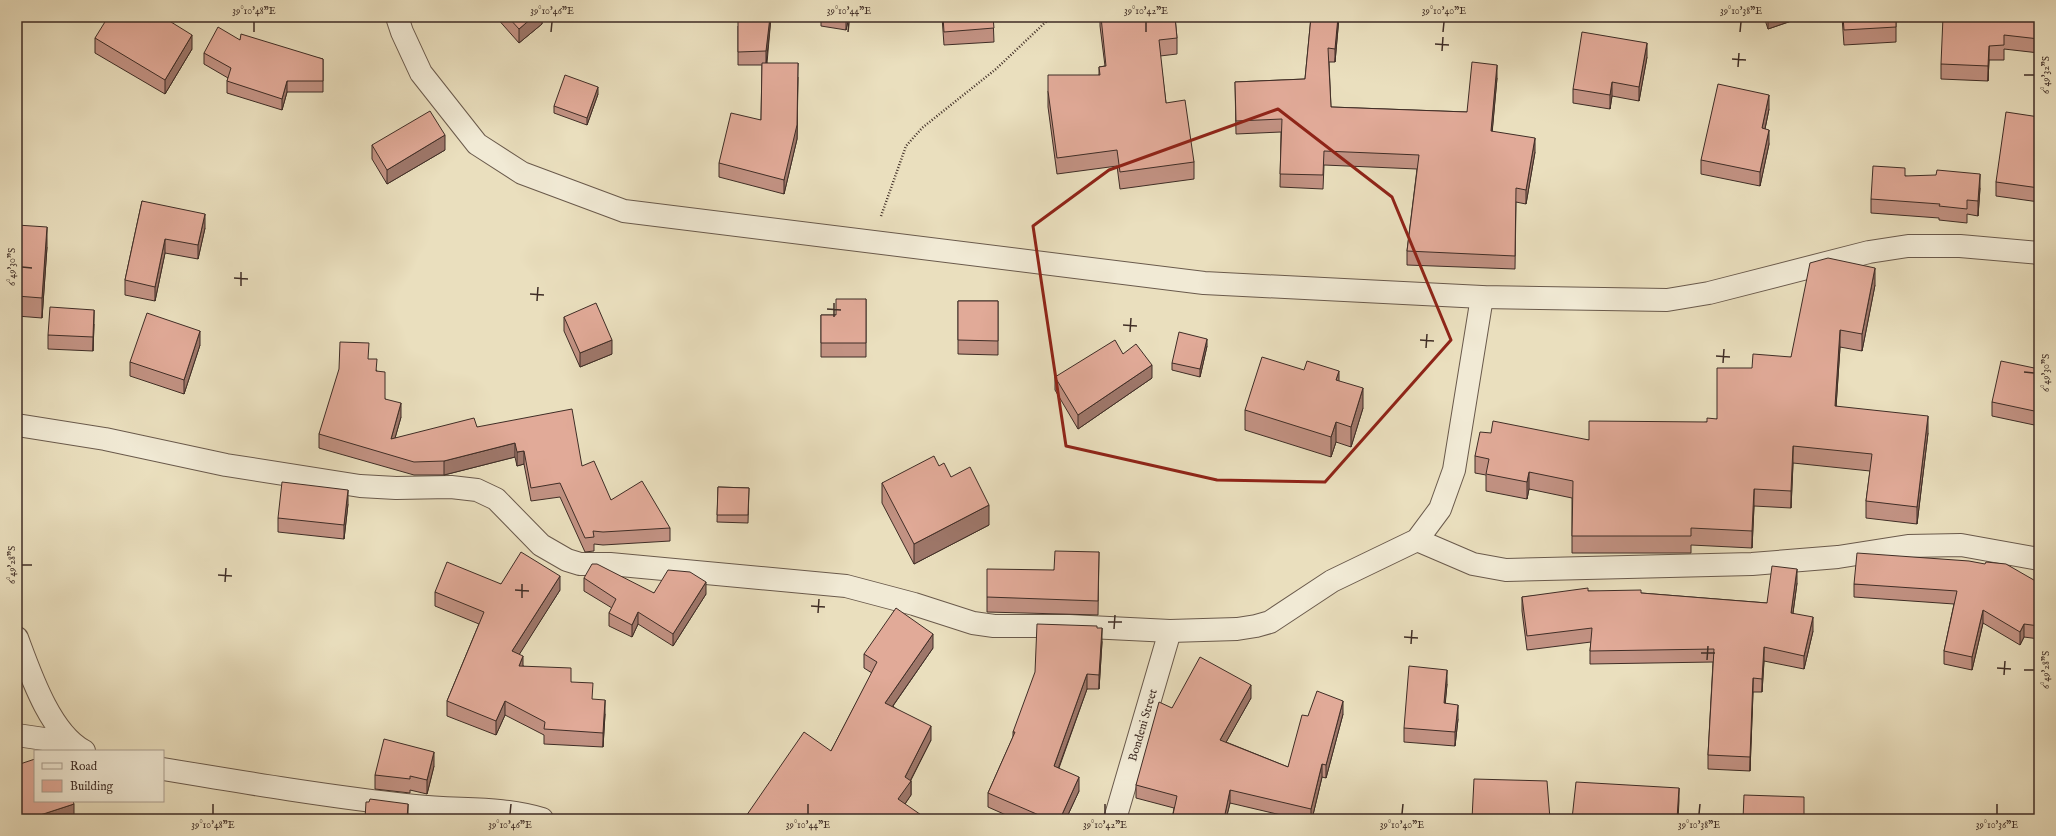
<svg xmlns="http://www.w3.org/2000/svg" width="2056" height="836" font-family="'IM FELL English',serif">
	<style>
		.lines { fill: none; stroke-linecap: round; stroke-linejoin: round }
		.minor-casing { stroke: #6a5a4c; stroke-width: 24 }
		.path { stroke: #3f2d26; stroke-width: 2.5; stroke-dasharray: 1 2; stroke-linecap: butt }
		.minor { stroke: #f1ead5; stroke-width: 22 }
		.wall { fill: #c29283; stroke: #3f2d26 }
		.shaded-wall { fill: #9e776a; stroke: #3f2d26 }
		.building { fill: #e1aa98; stroke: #3f2d26 }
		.marked { fill: none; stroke: #8f2418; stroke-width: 3; stroke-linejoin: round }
		.ticks { fill: none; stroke: #3f2d26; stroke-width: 1.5 }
		.labels { text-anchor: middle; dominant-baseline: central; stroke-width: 3; stroke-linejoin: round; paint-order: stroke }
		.street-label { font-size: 12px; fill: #3f2d26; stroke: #f1ead5 }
		.neatline { fill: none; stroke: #3f2d26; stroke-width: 1.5 }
		.ticks-label { font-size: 10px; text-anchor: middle; fill: #3f2d26 }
	</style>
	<rect width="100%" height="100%" fill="#eadfbe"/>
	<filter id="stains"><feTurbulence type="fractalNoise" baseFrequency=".005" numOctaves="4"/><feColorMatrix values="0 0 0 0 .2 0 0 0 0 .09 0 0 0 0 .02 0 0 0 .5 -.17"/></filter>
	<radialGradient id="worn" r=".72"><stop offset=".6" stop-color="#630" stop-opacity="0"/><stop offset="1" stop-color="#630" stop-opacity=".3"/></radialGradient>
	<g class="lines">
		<g class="minor-casing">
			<g id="minor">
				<path d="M397,17l5,15 19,41 56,71 45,29 102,38 580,72 278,14 185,3 42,-7 160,-41 39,-6h52l79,7"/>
				<path d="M17,425l88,14 121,26 134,21 36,2 55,-1 26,3 19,9 45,46 26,15 13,4h30l236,22 68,18 59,19 21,3h75l101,5 67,-2 19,-3 14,-4 62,-41 85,-41 23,-31 14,-39 28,-173"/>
				<path d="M1417,540l56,24 33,6 246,-6 86,-7 70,-11 53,-1 78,14"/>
				<path d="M17,638c13,35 33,95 67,113"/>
				<path d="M17,735l54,8"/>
				<path d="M163,769c84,14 168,28 252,37 43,5 86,0 127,13"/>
				<path id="s1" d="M1115,819l55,-188"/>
			</g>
		</g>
		<path class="path" d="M881,216l25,-70 16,-18 74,-59 55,-52"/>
		<use href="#minor" class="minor"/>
	</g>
	<g class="wall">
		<path d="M496,17h46v7l-23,19z"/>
		<path d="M771,17l-4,46 31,14 -1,62 -13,55 -65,-17v-14l42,-43 1,-55h-24v-39z"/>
		<path d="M821,17h28l-3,13 -25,-4z"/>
		<path d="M942,17h51l1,25 -50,3z"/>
		<path d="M1100,17h75l2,21v16l-17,2 6,47 28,59v17l-74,10 -3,-23 -60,8 -9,-67v-16l51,-16v-8l6,-1 -5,-40z"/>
		<path d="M1311,17h28l-4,45h-6l2,45 136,5 30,-34 -5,54 43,20 -9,52 -10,-2 -1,67 -108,-4v-14l10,-82 -93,-4 -1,24 -43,-2 1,-55 -45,2 -1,-52 70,-3z"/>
		<path d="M1764,17h39l-35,12z"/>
		<path d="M1842,17h54v25l-52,3z"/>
		<path d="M2039,17v36l-35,-4v11h-15l-1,21 -47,-2v-15z"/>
		<path d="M95,38l97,11 -27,45 -70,-41z"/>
		<path d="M240,40l83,19v33h-36l-5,18 -55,-17v-12l1,-3 -24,-14v-11z"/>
		<path d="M1647,57l-8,44 -27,-5 -2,13 -37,-6v-14z"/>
		<path d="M598,94l-11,31 -33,-12v-7z"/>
		<path d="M1769,109l-4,20 4,15 -9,42 -59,-12v-14z"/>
		<path d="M2039,117v85l-43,-6v-14z"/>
		<path d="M372,145l73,5 -58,34 -15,-25z"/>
		<path d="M1905,176l75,12 -2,28 -11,-2v9l-28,-3v-2l-68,-5v-14z"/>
		<path d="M142,201l63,27 -7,31 -33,-6 -10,48 -30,-6v-15z"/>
		<path d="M17,225l30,22 -5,71 -25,-2z"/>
		<path d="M1875,285l-13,66 -22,-4 -4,59 92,27 -11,91 -51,-6v-17l4,-30 -77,-8 -2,45 -37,-2 -2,42 -61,-3v8h-119v-55l-43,-9 -2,10 -41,-8v-16l-11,-2v-17l16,-23 98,7 118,-18 10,-3 35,-51 39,-11z"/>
		<path d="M866,299v58h-45v-42h15z"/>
		<path d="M958,301h40v54l-40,-1z"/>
		<path d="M564,317l48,37 -32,13 -16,-36z"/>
		<path d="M94,324l-1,27 -45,-2v-14z"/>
		<path d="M200,345l-16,49 -54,-18v-14z"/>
		<path d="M1207,346l-7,31 -28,-7v-7z"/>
		<path d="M1123,354l29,24 -74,51 -23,-39v-13z"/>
		<path d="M368,359l9,12 8,28 16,18 -6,21 82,-11 105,39 29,34 59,28v13l-67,4 -9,-1v7l-9,1 -25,-55 -29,4 -7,-37 -7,2 -2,-9 -71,18h-30l-95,-27v-14z"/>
		<path d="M2039,369v57l-47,-10v-14z"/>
		<path d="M1339,381l24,27 -12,39 -15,-5 -5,15 -86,-27v-20z"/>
		<path d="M939,466l12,11 38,48 -75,39 -32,-61v-20z"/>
		<path d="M718,487l31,1 -1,35 -31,-1z"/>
		<path d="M348,504l-4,35 -66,-7v-14z"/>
		<path d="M1099,552l-1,63 -111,-3v-15l67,-27z"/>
		<path d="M584,578l70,15 52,1 -33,52 -35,-22 -6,13 -23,-11v-13l3,-5 -28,-17z"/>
		<path d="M1797,583l-4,30 20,18 -9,38 -40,-8 -2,31h-9l-3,79 -42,-2v-14l5,-93 -123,2v-13l1,-9 -64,8 -5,-39v-14l66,-6 53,2 126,10z"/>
		<path d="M2039,583v56l-15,-2 -4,8 -37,-22 -11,47 -28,-6v-13l10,-47 -100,-7v-13z"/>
		<path d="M501,584l59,6 -41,64 4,12 48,16 21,17 13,15 -2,33 -59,-3v-9l-39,-20 -9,20 -49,-19v-15l32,-77 -44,-18v-14z"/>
		<path d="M1097,628l5,14 -3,47h-12l-28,79 20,23 -13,28h-51l-27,-12v-14l25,-56v-5z"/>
		<path d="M933,648l-40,58 38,34 -20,40v15l-6,9 -161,15 87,-68 41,-78 -8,-5v-14z"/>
		<path d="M1447,684l-2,19 13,16 -3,27 -51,-4v-14z"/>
		<path d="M1251,698l-25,44 62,25 20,-51 35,-2 -17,64 -4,-1 -10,42h-14l-68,-16 -4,16h-54l2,-11 -38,-10v-13l36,-77z"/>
		<path d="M434,766l-7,28 -17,-4v3l-35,-4v-14z"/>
	</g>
	<g class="shaded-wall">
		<path d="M533,17h9v7l-23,19v-14z"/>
		<path d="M770,17h1l-5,48v-14z"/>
		<path d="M846,17h3l-3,13z"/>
		<path d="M1338,17h1l-4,45v-13z"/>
		<path d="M1725,17h13l-13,4z"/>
		<path d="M1768,17h35l-35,12z"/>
		<path d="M192,35v14l-27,45v-14z"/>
		<path d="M1647,43v14l-8,44v-14z"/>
		<path d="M1989,46v14l-1,21v-15z"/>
		<path d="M798,63l-1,76 -13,55v-14z"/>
		<path d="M1497,65v13l-6,67v-14z"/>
		<path d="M287,81v11l-5,18v-11z"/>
		<path d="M1612,82v14l-2,13v-14z"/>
		<path d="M598,87v7l-11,31v-7z"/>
		<path d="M1769,95v14l-7,34v-15z"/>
		<path d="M1769,130v14l-9,42v-14z"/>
		<path d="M445,135v15l-58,34v-14z"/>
		<path d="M1535,138v14l-9,52v-14z"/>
		<path d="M1980,174v14l-2,28v-15z"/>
		<path d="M205,214v14l-7,31v-14z"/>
		<path d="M47,227v20l-5,71v-20z"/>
		<path d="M165,239v14l-10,48v-14z"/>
		<path d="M1875,268v17l-13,66v-17z"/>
		<path d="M94,310v14l-1,27v-14z"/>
		<path d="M1840,330v17l-5,76v-17z"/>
		<path d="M200,331v14l-16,49v-14z"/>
		<path d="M1207,339v7l-7,31v-8z"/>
		<path d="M612,340v14l-32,13v-14z"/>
		<path d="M1152,365v13l-74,51v-14z"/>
		<path d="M1339,371v20l-3,-11z"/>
		<path d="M1363,388v20l-12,39v-20z"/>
		<path d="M401,403v14l-10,35v-13z"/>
		<path d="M1928,416v17l-11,91v-17z"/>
		<path d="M1336,422v20l-5,15v-20z"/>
		<path d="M515,443v14l-71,18v-14z"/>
		<path d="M1793,446v17l-2,45v-17z"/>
		<path d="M524,451v13l-7,2v-14z"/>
		<path d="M1529,472v17l-2,10v-17z"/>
		<path d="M1754,489v17l-2,42v-17z"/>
		<path d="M348,490v14l-4,35v-14z"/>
		<path d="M989,505v20l-75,39v-20z"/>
		<path d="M1797,569v14l-6,44v-14z"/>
		<path d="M560,576v14l-48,76v-15z"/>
		<path d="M706,582v12l-33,52v-12z"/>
		<path d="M1983,610v13l-11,47v-13z"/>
		<path d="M638,612v12l-6,13v-12z"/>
		<path d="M1813,617v14l-9,38v-13z"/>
		<path d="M2024,624v13l-4,8v-13z"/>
		<path d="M1102,628v14l-3,47v-14z"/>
		<path d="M933,634v14l-48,69v-14z"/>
		<path d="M1764,647v14l-2,31v-13z"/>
		<path d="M523,656v14l-4,-4z"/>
		<path d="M1447,670v14l-3,34v-15z"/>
		<path d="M1087,674v15l-33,91v-14z"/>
		<path d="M1753,678v14l-3,79v-14z"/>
		<path d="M1251,685v13l-31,55v-13z"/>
		<path d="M605,700v14l-2,33v-14z"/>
		<path d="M505,701v14l-9,20v-14z"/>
		<path d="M1343,701v13l-17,64v-13z"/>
		<path d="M1458,705v14l-3,27v-14z"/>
		<path d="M931,726v14l-23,45 3,-4v14l-13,19v-15l7,-22z"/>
		<path d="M434,752v14l-7,28v-14z"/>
		<path d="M1322,764v13l-10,42h-1v-10z"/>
		<path d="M1079,777v14l-13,28h-6z"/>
		<path d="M1679,788v13l-1,18h-1z"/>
		<path d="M1230,790v13l-4,16h-2z"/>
		<path d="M74,804v14l-3,1h-43z"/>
		<path d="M408,804v15h-1z"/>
	</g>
	<g class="building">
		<path d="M108,17h55l29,18 -27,45 -70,-42z"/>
		<path d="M508,17h25l-14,12z"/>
		<path d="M738,17h32l-4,34 -28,1z"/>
		<path d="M943,17h50l1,11 -50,4z"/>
		<path d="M1101,17h74l2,21 -18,2 7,63 19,-3 9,62 -74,10 -3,-22 -60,8 -9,-67v-16h52l-1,-8 7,-1z"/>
		<path d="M1311,17h27l-3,32 -7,-1 3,59 136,5 5,-50 25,3 -6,66 44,7 -9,52 -10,-2 -1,68 -108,-5 12,-96 -95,-4 -1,24 -43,-1 2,-55 -46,2 -1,-39 70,-3z"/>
		<path d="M1843,17h53v10l-52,3z"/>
		<path d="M1943,17h96v22l-35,-4v10l-15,1 -1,20 -47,-2z"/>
		<path d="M218,27l22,13 1,-6 82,25v22h-36l-5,18 -55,-18 4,-13 -27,-15z"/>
		<path d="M1582,32l65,11 -8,44 -27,-5 -2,13 -37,-6z"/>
		<path d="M762,63h36l-1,62 -13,55 -65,-17 12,-50 30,7z"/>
		<path d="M565,75l33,12 -11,31 -33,-12z"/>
		<path d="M1718,84l51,11 -7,33 7,2 -9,42 -59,-12z"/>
		<path d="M430,111l15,24 -58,35 -15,-25z"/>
		<path d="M2006,112l33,5v71l-43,-6z"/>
		<path d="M1873,166l32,2v8l31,-1 1,-5 43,4 -2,27 -11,-1v9l-28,-3 1,-2 -69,-5z"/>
		<path d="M142,201l63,13 -7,31 -33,-6 -10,48 -30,-7z"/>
		<path d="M17,225l30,2 -5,71 -25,-2z"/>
		<path d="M1828,258l47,10 -13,66 -22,-4 -5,76 93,10 -11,91 -51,-6 6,-47 -79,-8 -2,45 -37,-2 -2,42 -61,-3v8h-119l1,-55 -44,-9 -2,10 -41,-8 3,-15 -14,-3 5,-24 11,1 2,-12 96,19v-19l118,1v-4l10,1v-51h35l1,-14 38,3 19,-94z"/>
		<path d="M836,299h30v44h-45v-28h15z"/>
		<path d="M958,301h40v40l-40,-1z"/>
		<path d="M596,303l16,37 -32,13 -16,-36z"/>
		<path d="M50,307l44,3 -1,27 -45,-2z"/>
		<path d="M147,313l53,18 -16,49 -54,-18z"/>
		<path d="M1179,332l28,7 -7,30 -28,-6z"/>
		<path d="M1115,340l8,14 13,-10 16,21 -74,50 -23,-38z"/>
		<path d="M340,342l29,1 -1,16h9l-1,12 9,1v27l16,4 -10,36 83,-21 3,9 95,-18 10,57 12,-5 17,39 31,-19 28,47 -67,4 -10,-1 1,6 -9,1 -25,-55 -29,5 -7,-37 -7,1 -2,-9 -71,18 -30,1 -95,-28 20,-65z"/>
		<path d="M1262,357l42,13 3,-9 32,10 -3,9 27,8 -12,39 -15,-5 -5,15 -86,-27z"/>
		<path d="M2001,361l38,8v43l-47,-10z"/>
		<path d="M934,456l5,10 5,-3 7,14 19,-10 19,38 -75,39 -32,-61z"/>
		<path d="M282,482l66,8 -4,35 -66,-7z"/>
		<path d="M718,487l31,1 -1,27h-31z"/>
		<path d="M1055,551l44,1 -1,49 -111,-4v-28l67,1z"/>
		<path d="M521,552l39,24 -48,75 11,5 -4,10 52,2v14l22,1 -1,16 13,1 -2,33 -59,-4 1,-7 -40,-21 -9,20 -49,-20 37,-89 -49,-20 12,-30 54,22z"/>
		<path d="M1857,553l112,8 16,3 1,-2 20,2 33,19v43l-15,-2 -4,8 -37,-22 -11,47 -28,-6 13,-60 -103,-7z"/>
		<path d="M592,564h5l57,29 14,-23 22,2 16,10 -33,52 -35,-22 -6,13 -23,-12 7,-14 -32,-21z"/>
		<path d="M1772,566l25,3 -6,44 22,4 -9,39 -40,-9 -2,32 -9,-1 -3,79 -42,-2 6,-106 -124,2 2,-23 -65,8 -5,-39 66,-9v3l53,-1v3l126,10z"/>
		<path d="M896,608l37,26 -48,69 46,23 -26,51 6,4 -13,18 29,20h-183l60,-87 27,19 46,-89 -13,-8z"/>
		<path d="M1037,624l60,2v2h5l-3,47 -12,-1 -33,92 25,11 -19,42h-12l-60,-26 27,-61h-2l22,-60z"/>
		<path d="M1200,657l51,28 -31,55 68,27 14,-52 6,1 9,-25 26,10 -17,64 -4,-1 -11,45 -81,-19 -6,29h-52l5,-23 -41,-11 23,-83 13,6z"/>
		<path d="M1409,666l38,4 -3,33 14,2 -3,27 -51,-4z"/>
		<path d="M384,739l50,13 -7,28 -17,-4v3l-35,-4z"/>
		<path d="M35,759v42h38l1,3 -46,15h-11v-54z"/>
		<path d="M1474,779l73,2 3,38h-78z"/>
		<path d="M1576,782l103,6 -2,31h-105z"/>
		<path d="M1744,795l60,2v22h-61z"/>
		<path d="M370,799l38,5 -1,15h-42l1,-17h3z"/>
	</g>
	<path class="marked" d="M1278,109l114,88 59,143 -126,142 -108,-2 -151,-34 -33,-220 76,-56z"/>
	<path class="ticks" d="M254,32v-10M551,32l1,-10M848,32l1,-10M1146,32v-10M1443,32l1,-10M1740,32l1,-10M1435,44l14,1M1442,51l1,-14M1732,59l14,1M1738,67l1,-14M2024,75h10M22,267l10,1M234,278l14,1M241,286v-14M530,294l14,1M537,301l1,-14M827,309l14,1M834,317v-14M1123,325l14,1M1130,332l1,-14M1420,340l14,1M1426,348l1,-14M1716,356l14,1M1723,363l1,-14M2024,372l10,1M22,565h10M218,575l14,1M225,582l1,-14M515,590l14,1M522,598v-14M811,606l14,1M818,613l1,-14M1108,622h14M1114,629l1,-14M1404,637l14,1M1411,644l1,-14M1701,653h14M1707,660l1,-14M1997,668l14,1M2024,670h10M2004,675l1,-14M213,814v-10M510,814l1,-10M808,814v-10M1105,814v-10M1402,814l1,-10M1699,814l1,-10M1997,814v-10"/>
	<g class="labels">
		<g class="street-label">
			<text stroke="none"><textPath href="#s1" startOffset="98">Bondeni Street</textPath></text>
		</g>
	</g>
	<rect width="2056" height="836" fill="none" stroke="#eadfbe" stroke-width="44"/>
	<rect x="34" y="750" width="130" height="52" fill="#f1ead5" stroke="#aa9e8f"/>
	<rect x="42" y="763" width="20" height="6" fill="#f1ead5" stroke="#aa9e8f"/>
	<text x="70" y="770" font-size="12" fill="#3f2d26">Road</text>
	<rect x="42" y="780" width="20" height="12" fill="#e1aa98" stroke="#aa9e8f"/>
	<text x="70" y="790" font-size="12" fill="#3f2d26">Building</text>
	<rect x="22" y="22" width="2012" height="792" class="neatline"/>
	<g class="ticks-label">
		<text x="254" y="14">39°10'48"E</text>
		<text x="552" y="14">39°10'46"E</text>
		<text x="849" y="14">39°10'44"E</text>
		<text x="1146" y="14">39°10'42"E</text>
		<text x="1444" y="14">39°10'40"E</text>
		<text x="1741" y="14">39°10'38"E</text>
		<text transform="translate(2045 75) rotate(-90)" y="4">6°49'32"S</text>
		<text transform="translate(11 267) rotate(-90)" y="4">6°49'30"S</text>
		<text transform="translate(2045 373) rotate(-90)" y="4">6°49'30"S</text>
		<text transform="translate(11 565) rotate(-90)" y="4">6°49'28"S</text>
		<text transform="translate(2045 670) rotate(-90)" y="4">6°49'28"S</text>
		<text x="213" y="828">39°10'48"E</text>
		<text x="510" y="828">39°10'46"E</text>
		<text x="808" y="828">39°10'44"E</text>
		<text x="1105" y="828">39°10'42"E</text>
		<text x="1402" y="828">39°10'40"E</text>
		<text x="1699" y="828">39°10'38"E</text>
		<text x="1997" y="828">39°10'36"E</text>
	</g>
	<rect width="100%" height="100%" filter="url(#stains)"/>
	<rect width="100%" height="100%" fill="url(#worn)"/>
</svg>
